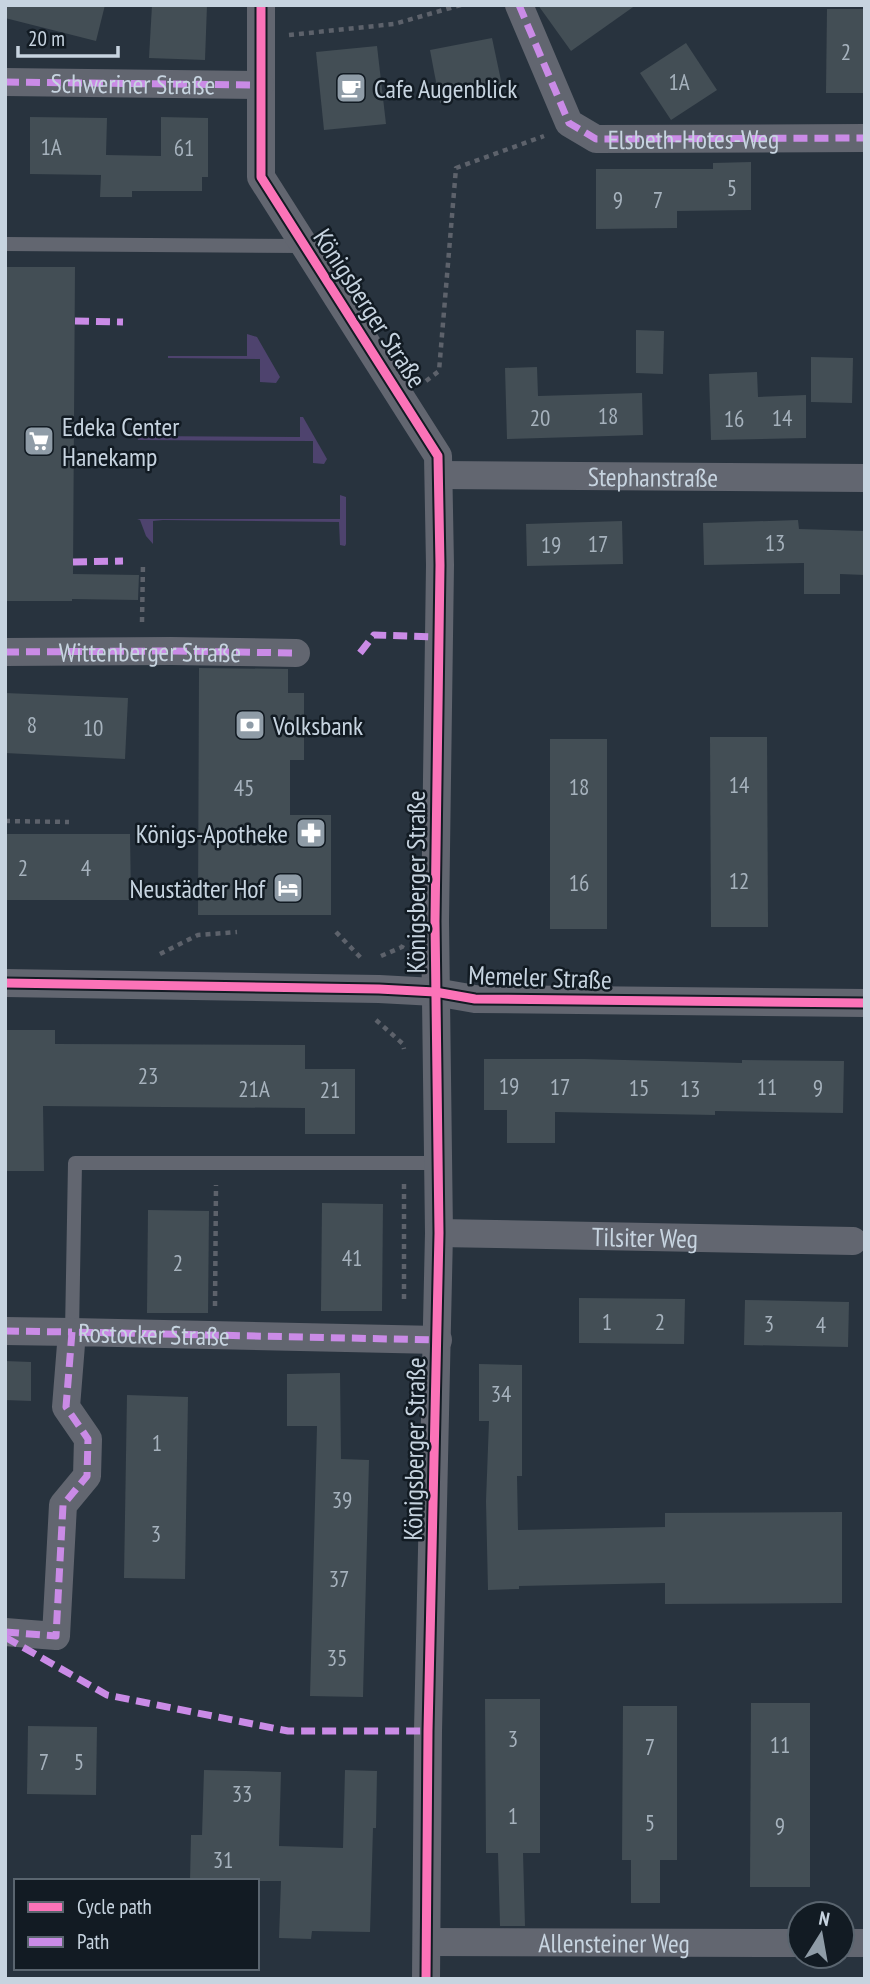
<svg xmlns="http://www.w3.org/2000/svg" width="870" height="1984" font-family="'PT Sans Narrow',sans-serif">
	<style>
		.green { fill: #4e436e }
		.building { fill: #434e55 }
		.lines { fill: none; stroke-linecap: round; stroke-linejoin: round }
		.path { stroke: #5d626b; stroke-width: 4.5; stroke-dasharray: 5 5; stroke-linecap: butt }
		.service { stroke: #626670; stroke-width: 14 }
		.minor { stroke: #626670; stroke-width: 28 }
		.quiet { stroke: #ca8be6; stroke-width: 7; stroke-dasharray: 14 7; stroke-linecap: butt }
		.cycleway-casing { stroke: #121b23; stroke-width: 13 }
		.cycleway { stroke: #fb73b8; stroke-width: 9 }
		.labels { text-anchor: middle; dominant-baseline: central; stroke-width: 5; stroke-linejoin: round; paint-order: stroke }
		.number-label { font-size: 23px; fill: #a6b2bd }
		.street-label { font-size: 26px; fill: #c7d4e0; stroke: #121b23 }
		.poi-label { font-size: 26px; fill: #c7d4e0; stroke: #121b23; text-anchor: start }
	</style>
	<rect width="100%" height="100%" fill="#28333e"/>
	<g class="green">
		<path d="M247,334l10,3 23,40 -4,6 -16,-1v-23l-92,-1v-2h79z"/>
		<path d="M300,417h3l24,42 -3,5 -11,-1v-22l-175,-1 -1,-4 163,1z"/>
		<path d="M340,495l6,2v47l-1,2 -5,-1 -1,-23 -176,-2 -10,1v23l-7,-8 -6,-16 -3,-1h203z"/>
	</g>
	<g class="building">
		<path d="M5,5h100l-9,36 -91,-23z"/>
		<path d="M152,5h55l-2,55 -56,-2z"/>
		<path d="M538,5h98l-65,46z"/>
		<path d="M827,9h38v84h-39z"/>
		<path d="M492,38l11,52 -63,13 -10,-53z"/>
		<path d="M686,43l31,47 -46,30 -31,-47z"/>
		<path d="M377,46l9,78 -62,6 -8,-78z"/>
		<path d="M30,117l77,1 -1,37 55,1v-39l47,1v59h-6v14h-70v6h-32l1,-22 -71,-1z"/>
		<path d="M751,162v48l-74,1v17l-81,1v-60h117v-6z"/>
		<path d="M5,267h70l-2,307 66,1 -1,25 -66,-1v2h-67z"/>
		<path d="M636,330l28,1 -1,43 -27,-1z"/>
		<path d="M811,357l42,1 -1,45 -41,-1z"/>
		<path d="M537,367l1,29 104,-3 1,42 -136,4 -2,-71z"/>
		<path d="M757,372l1,25 48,-2v43l-95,2 -2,-66z"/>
		<path d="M798,520l1,9 66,2v44l-25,-1v20h-36v-31l-100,2 -1,-42z"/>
		<path d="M622,521l1,43 -96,2 -1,-42z"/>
		<path d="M199,668l89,1v24h16v67h-14v55h41v100h-133z"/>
		<path d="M5,693l123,5 -3,61 -120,-6z"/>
		<path d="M710,737h57l1,190h-57z"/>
		<rect x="550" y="739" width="57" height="190"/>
		<path d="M5,834h125l1,66h-126z"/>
		<path d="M5,1030h50v14l250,1v24h50v65h-50v-26l-262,-2 1,65h-39z"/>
		<path d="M484,1059h101l157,4v-3l102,1 -1,52 -128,-2v4l-160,-3v31h-48v-33h-23z"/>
		<path d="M322,1203l61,1 -1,107h-61z"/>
		<path d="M148,1210l61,1 -1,102h-61z"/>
		<path d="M579,1298l106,1 -1,45 -105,-1z"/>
		<path d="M745,1300l104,2 -1,45 -104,-2z"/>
		<path d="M5,1361l26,1v39l-26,-1z"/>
		<path d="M479,1364l43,1v111h-5l1,54 147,-3v-14l177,-1v91l-177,1v-21l-146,3v3l-31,1 -2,-89 3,-80h-10z"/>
		<path d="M340,1373l1,86 28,1 -6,237 -53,-1 7,-270h-30v-52z"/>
		<path d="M127,1395l61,2 -3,182 -61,-1z"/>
		<path d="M485,1699h55v154h-17l2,73h-25l-2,-73h-12z"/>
		<path d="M751,1703h59v184h-60z"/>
		<path d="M623,1706h54v154h-17v43h-29v-43h-9z"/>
		<path d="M28,1726l69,1 -1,68 -69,-1z"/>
		<path d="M204,1770l77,2 -2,74 64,2 2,-78 32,1 -1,57h-3l-3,104 -58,-1 -1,8 -32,-1 2,-57h-91l1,-46h11z"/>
	</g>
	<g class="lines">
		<g class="path">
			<path d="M289,35l105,-11 67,-19"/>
			<path d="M426,381l13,-10 17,-203 88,-32"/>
			<path d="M142,622l1,-59"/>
			<path d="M5,821l64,1"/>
			<path d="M336,932l26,27"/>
			<path d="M160,954l38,-19 39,-3"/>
			<path d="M381,956l21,-9 1,-2"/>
			<path d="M376,1020l27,24 1,5"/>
			<path d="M404,1184v120"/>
			<path d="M215,1306l1,-121"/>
		</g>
		<g class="service">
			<path d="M5,244l300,2"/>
			<path d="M72,1332l3,-169h364"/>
		</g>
		<g class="minor">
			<path d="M261,5v172l177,279 2,109 -5,356 4,312 -11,498 -2,248"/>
			<path id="s1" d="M519,5l50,118 27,16 269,-1"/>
			<path d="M5,82l255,3"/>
			<path id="s2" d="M439,475l426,3"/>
			<path d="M5,652l166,-1 125,2"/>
			<path d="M5,983l374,6 56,3 40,7 390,4"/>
			<path id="s3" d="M439,1233l414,8"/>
			<path d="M5,1331l67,1"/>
			<path id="s4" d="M5,1632l51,4 7,-131 24,-29 1,-37 -22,-32 6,-75 366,8"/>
			<path id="s5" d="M427,1942l373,1"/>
			<path d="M842,1943h23"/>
		</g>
		<g class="quiet">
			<path d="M519,5l50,118 27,16 269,-1"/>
			<path id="s6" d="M5,82l255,3"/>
			<path d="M75,321l48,1"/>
			<path d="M73,562l50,-1"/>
			<path id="s7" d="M5,652l166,-1 125,2"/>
			<path d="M360,653l14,-18 65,2"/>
			<path d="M5,1331l67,1"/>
			<path d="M5,1632l51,4 7,-131 24,-29 1,-37 -22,-32 6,-75 366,8"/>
			<path d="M5,1637l102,58 181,36h140"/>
		</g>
		<g class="cycleway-casing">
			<g id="cycleway">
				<path d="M261,5v172l177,279 2,109 -5,356 4,312 -11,498 -2,248"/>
				<path d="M5,983l374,6 56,3 40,7 390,4"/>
			</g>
		</g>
		<use href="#cycleway" class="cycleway"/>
	</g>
	<defs>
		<g id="cafe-square" transform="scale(1.575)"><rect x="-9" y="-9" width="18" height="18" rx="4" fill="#8f9ca7" stroke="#121b23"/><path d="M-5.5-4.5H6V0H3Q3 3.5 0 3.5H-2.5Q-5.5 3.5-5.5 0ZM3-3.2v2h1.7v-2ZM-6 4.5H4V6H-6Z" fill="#fff"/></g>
		<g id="supermarket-square" transform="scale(1.575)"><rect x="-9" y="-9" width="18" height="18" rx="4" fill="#8f9ca7" stroke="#121b23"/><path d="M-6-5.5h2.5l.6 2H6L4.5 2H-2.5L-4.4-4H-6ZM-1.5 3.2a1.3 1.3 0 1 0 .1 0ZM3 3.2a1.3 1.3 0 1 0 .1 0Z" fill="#fff"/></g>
		<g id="bank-square" transform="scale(1.575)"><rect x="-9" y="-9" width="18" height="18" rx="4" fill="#8f9ca7" stroke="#121b23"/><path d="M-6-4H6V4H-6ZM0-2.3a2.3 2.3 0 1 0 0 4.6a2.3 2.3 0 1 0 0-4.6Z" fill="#fff"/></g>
		<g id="pharmacy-square" transform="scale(1.575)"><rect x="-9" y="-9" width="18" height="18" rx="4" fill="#8f9ca7" stroke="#121b23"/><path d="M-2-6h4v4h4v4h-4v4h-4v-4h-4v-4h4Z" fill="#fff"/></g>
		<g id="hotel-square" transform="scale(1.575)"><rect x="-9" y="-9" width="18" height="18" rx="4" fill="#8f9ca7" stroke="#121b23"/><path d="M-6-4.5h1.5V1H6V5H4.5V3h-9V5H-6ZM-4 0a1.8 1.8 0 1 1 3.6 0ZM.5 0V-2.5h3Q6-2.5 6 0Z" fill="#fff"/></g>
	</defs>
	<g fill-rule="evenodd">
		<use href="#cafe-square" x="351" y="88"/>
		<use href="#supermarket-square" x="39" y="441"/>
		<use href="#bank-square" x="250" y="725"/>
		<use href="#pharmacy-square" x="311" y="833"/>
		<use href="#hotel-square" x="288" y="888"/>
	</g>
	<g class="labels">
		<g class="number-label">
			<text x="846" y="51">2</text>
			<text x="679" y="81">1A</text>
			<text x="51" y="146">1A</text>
			<text x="184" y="147">61</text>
			<text x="732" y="187">5</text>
			<text x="618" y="199">9</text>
			<text x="658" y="199">7</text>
			<text x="608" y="415">18</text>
			<text x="540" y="417">20</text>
			<text x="782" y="417">14</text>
			<text x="734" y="418">16</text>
			<text x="775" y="542">13</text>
			<text x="598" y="543">17</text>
			<text x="551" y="544">19</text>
			<text x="32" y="724">8</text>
			<text x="93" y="727">10</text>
			<text x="739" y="784">14</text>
			<text x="579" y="786">18</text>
			<text x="244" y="787">45</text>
			<text x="23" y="867">2</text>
			<text x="86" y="867">4</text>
			<text x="739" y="880">12</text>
			<text x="579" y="882">16</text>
			<text x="148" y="1075">23</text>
			<text x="509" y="1085">19</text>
			<text x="560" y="1086">17</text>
			<text x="767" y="1086">11</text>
			<text x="639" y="1087">15</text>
			<text x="818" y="1087">9</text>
			<text x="254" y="1088">21A</text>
			<text x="690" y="1088">13</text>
			<text x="330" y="1089">21</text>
			<text x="352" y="1257">41</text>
			<text x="178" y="1262">2</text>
			<text x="607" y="1321">1</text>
			<text x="660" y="1321">2</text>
			<text x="769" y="1323">3</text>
			<text x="821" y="1324">4</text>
			<text x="501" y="1393">34</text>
			<text x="157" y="1442">1</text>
			<text x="342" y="1499">39</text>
			<text x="156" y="1533">3</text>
			<text x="339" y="1578">37</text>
			<text x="337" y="1657">35</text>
			<text x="513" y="1738">3</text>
			<text x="780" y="1744">11</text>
			<text x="650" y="1746">7</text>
			<text x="44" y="1761">7</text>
			<text x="79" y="1761">5</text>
			<text x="242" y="1793">33</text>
			<text x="513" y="1815">1</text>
			<text x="650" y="1822">5</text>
			<text x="780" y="1825">9</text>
			<text x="223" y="1859">31</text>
		</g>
		<g class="street-label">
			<text stroke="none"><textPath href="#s6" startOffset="128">Schweriner Straße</textPath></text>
			<text stroke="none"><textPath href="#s1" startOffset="257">Elsbeth-Hotes-Weg</textPath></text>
			<text transform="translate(370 308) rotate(57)">Königsberger Straße</text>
			<text stroke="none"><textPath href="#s2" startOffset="214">Stephanstraße</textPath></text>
			<text stroke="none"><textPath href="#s7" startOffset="145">Wittenberger Straße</textPath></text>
			<text transform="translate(415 882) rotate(-90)">Königsberger Straße</text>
			<text transform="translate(540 977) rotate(2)">Memeler Straße</text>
			<text stroke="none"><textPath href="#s3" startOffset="206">Tilsiter Weg</textPath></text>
			<text stroke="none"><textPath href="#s4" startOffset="453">Rostocker Straße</textPath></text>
			<text transform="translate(414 1449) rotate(-89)">Königsberger Straße</text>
			<text stroke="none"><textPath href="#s5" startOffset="187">Allensteiner Weg</textPath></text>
		</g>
		<g class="poi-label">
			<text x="374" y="88">Cafe Augenblick</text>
			<text x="62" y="426">Edeka Center<tspan x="62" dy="30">Hanekamp</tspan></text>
			<text x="273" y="725">Volksbank</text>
			<text x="288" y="833" text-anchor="end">Königs-Apotheke</text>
			<text x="265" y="888" text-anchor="end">Neustädter Hof</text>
		</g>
	</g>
	<rect width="870" height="1984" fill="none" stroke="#c7d4e0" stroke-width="14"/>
	<rect x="14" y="1879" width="245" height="91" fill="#121b23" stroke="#5a656f" stroke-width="2"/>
	<rect x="28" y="1902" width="35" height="10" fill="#fb73b8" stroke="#5a656f" stroke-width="2"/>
	<text x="77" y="1914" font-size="21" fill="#c7d4e0">Cycle path</text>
	<rect x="28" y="1937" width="35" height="10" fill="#ca8be6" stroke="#5a656f" stroke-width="2"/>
	<text x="77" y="1949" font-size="21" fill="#c7d4e0">Path</text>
	<g transform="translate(821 1935) rotate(11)"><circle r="33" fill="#121b23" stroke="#5a656f" stroke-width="2"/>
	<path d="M0-5L12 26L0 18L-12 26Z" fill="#8f9ca7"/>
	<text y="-10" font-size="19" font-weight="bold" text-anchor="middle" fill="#c7d4e0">N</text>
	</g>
	<path d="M18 46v10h100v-10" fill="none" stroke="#c7d4e0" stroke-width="3.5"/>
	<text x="28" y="46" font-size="21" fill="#c7d4e0" stroke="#121b23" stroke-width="5" paint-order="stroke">20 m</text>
</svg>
